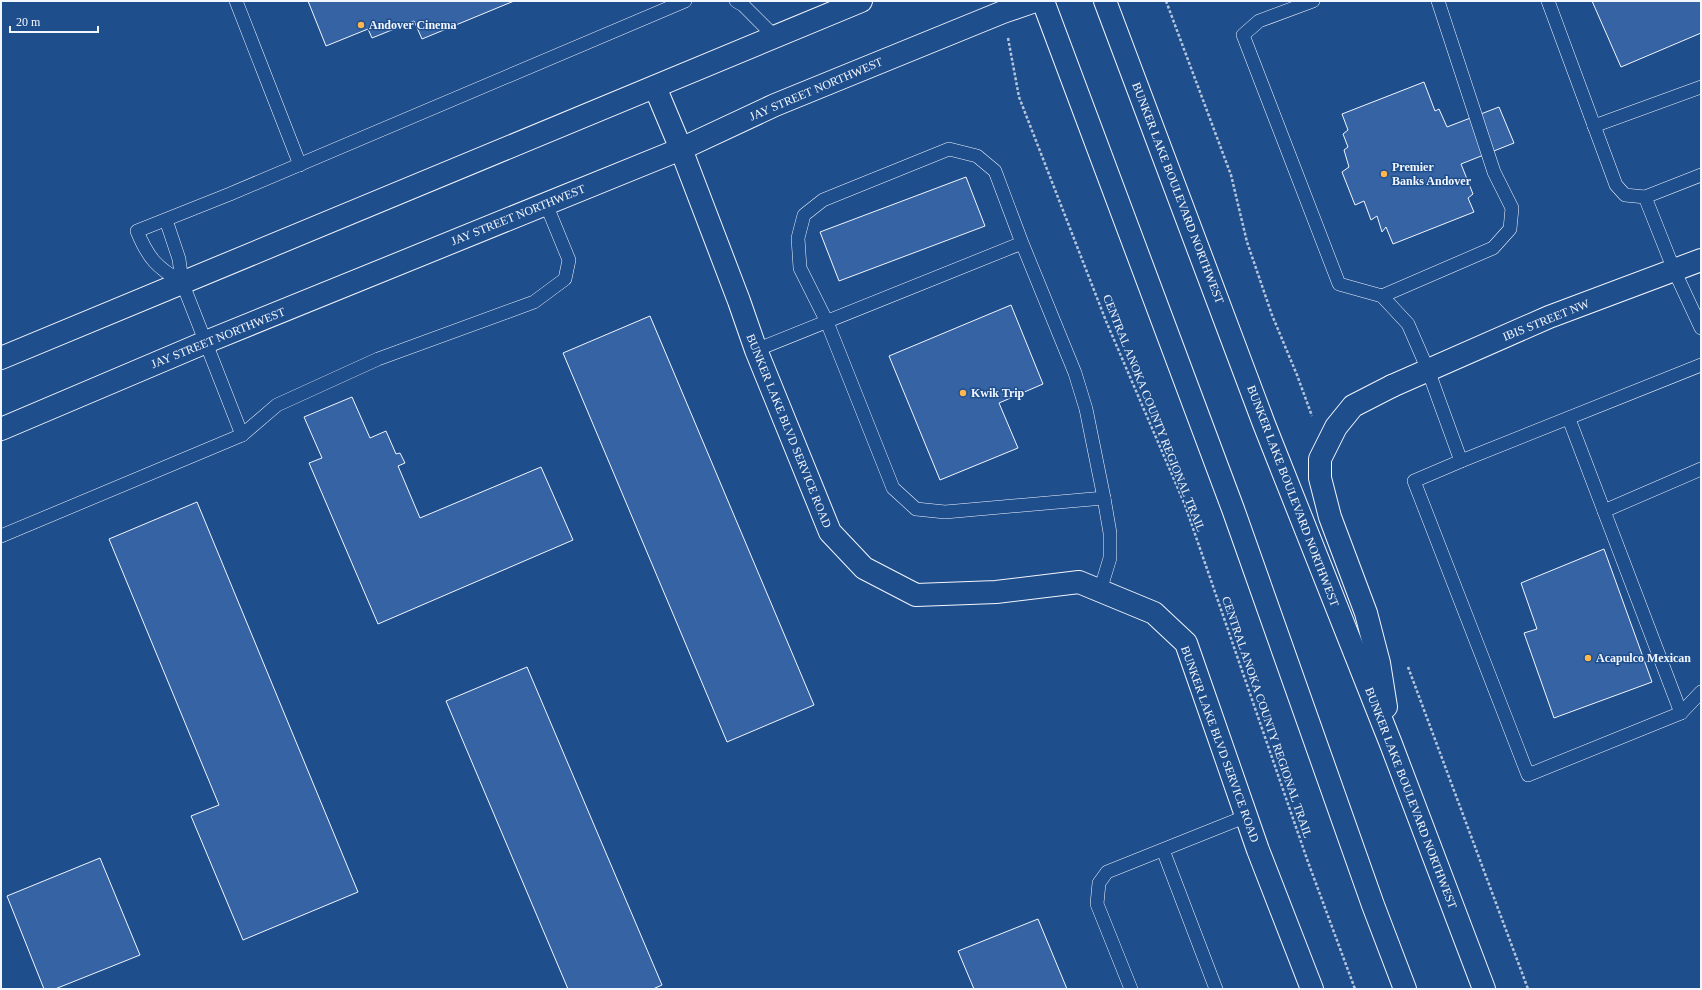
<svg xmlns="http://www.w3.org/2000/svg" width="1702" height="990" font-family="'Times New Roman',serif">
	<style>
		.building { fill: #3563a3; stroke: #f2f6ff }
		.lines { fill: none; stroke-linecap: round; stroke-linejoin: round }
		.service-casing { stroke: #f2f6ff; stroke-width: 14 }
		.minor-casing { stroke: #f2f6ff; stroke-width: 24 }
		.secondary-casing { stroke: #f2f6ff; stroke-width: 24 }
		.path { stroke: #b3c4dc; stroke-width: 2.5; stroke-dasharray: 3 2; stroke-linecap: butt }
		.service { stroke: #1f4e8c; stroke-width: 13 }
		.minor { stroke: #1f4e8c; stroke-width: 22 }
		.secondary { stroke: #1f4e8c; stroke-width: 22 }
		.poi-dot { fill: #ffb74d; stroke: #1f4e8c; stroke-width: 1.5 }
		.labels { text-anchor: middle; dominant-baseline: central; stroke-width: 3; stroke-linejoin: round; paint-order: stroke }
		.poi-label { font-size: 12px; font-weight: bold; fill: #f2f6ff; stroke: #1f4e8c; text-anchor: start }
		.street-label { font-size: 12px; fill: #f2f6ff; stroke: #1f4e8c }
	</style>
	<rect width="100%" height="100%" fill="#1f4e8c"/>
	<g class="building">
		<path d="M308,1h206l-92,38 -8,-18 -42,17 -4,-9 -42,17z"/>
		<path d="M1592,1h109v32l-80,34z"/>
		<path d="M1424,82l11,29 4,-2 8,18 52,-20 15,36 -53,21 12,30 -5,4 6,14 -81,32 -7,-17 -4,5 -5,-16 -6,4 -7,-19 -9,4 -13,-33 7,-5 -5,-17 4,-3 -5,-13 5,-4 -6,-16z"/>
		<path d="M966,177l19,49 -146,55 -19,-49z"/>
		<path d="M1011,305l32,79 -44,19 19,45 -78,32 -51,-124z"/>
		<path d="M650,316l164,389 -87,37 -164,-389z"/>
		<path d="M352,397l18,41 16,-7 10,23 4,-1 5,10 -7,3 22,52 121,-51 32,73 -195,84 -69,-161 13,-5 -18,-41z"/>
		<path d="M197,502l161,390 -115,48 -52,-124 28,-11 -110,-266z"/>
		<path d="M1604,549l48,133 -98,36 -30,-85 13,-4 -16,-46z"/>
		<path d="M527,667l135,318 -9,4h-85l-122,-288z"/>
		<path d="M100,858l40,97 -85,34h-11l-37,-93z"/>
		<path d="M1038,919l29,70h-93l-16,-38z"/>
	</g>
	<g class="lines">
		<g class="service-casing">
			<g id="service">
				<path d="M236,1l64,164"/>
				<path d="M736,1l7,4 32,32"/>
				<path d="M1313,1l-54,20 -16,14 96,249 43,12 26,28 20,46 33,91 -47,20 114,294 153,-62 20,-21"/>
				<path d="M1548,1l68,184 9,10 20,2"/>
				<path d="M1594,126l107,-39"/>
				<path d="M1701,175l-56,22 29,73 27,58"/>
				<path d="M166,220l13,39 3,23c-25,-14 -34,-24 -45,-51l93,-37 455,-193"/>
				<path d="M1382,296l111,-48 17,-19 2,-21 -18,-36 -56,-171"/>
				<path d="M756,350l266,-107 -27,-72 -18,-15 -28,-7 -126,51 -19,15 -6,23 2,30 27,54 66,166 23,21 29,3 159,-14 -18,-89 -11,-36 -53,-130"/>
				<path d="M1569,419l112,294"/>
				<path d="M242,435l35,-30 101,-46 156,-57 31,-23 4,-19 -23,-56"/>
				<path d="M1461,461l240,-96"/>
				<path d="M1604,511l97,-42"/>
				<path d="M1,536l241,-101 -60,-153"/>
				<path d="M1100,591l10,-33v-25l-6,-35"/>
				<path d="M1163,850l53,139"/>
				<path d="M1131,989l-34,-85 2,-21 8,-11 140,-56"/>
			</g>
		</g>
		<g class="minor-casing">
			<g id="minor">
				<path d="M655,87l26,62 58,152 17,49 74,182 34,36 52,27 80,-3 83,-10 75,31 32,30 72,207 54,139"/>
				<path d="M1,358l860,-357"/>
				<path d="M1392,386l157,-69 152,-57"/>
				<path d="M1,429l205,-87 475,-193 94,-44 228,-93 32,-11"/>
			</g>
		</g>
		<g class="secondary-casing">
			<g id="secondary">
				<path d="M1043,1l190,508 140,396 32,84"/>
				<path d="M1105,1l159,423 127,320 93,245"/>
				<path d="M1386,707l-7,-44 -13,-50 -36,-96 -10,-39v-19l16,-32 17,-21 39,-20"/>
			</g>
		</g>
		<g class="path">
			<path d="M1166,1l65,174 16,67 25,73 25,60 15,41"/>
			<path d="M1008,38l11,59 87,224 79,184 123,357 47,127"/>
			<path d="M1408,667l120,322"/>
		</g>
		<use href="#service" class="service"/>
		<use href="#minor" class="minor"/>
		<use href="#secondary" class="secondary"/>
	</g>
	<g class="poi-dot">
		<circle cx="361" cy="25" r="4"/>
		<circle cx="1384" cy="174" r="4"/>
		<circle cx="963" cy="393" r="4"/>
		<circle cx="1588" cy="658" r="4"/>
	</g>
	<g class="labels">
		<g class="poi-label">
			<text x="369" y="25">Andover Cinema</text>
			<text x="1392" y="167">Premier<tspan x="1392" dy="14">Banks Andover</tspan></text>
			<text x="971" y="393">Kwik Trip</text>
			<text x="1596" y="658">Acapulco Mexican</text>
		</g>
		<g class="street-label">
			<text transform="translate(816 89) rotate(-23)">JAY STREET NORTHWEST</text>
			<text transform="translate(1178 193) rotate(69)">BUNKER LAKE BOULEVARD NORTHWEST</text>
			<text transform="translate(518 215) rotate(-22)">JAY STREET NORTHWEST</text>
			<text transform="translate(1546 320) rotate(-22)">IBIS STREET NW</text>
			<text transform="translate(218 338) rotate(-22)">JAY STREET NORTHWEST</text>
			<text transform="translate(1154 413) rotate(68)">CENTRAL ANOKA COUNTY REGIONAL TRAIL</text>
			<text transform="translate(789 431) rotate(68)">BUNKER LAKE BLVD SERVICE ROAD</text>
			<text transform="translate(1293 496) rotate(69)">BUNKER LAKE BOULEVARD NORTHWEST</text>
			<text transform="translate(1267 717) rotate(71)">CENTRAL ANOKA COUNTY REGIONAL TRAIL</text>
			<text transform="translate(1220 744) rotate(70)">BUNKER LAKE BLVD SERVICE ROAD</text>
			<text transform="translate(1411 798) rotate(69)">BUNKER LAKE BOULEVARD NORTHWEST</text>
		</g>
	</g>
	<rect width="1702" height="990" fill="none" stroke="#f2f6ff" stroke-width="4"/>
	<path d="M10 26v6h88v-6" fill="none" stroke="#f2f6ff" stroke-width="2"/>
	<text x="16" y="26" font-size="12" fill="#f2f6ff" stroke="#1f4e8c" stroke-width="3" paint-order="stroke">20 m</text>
</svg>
